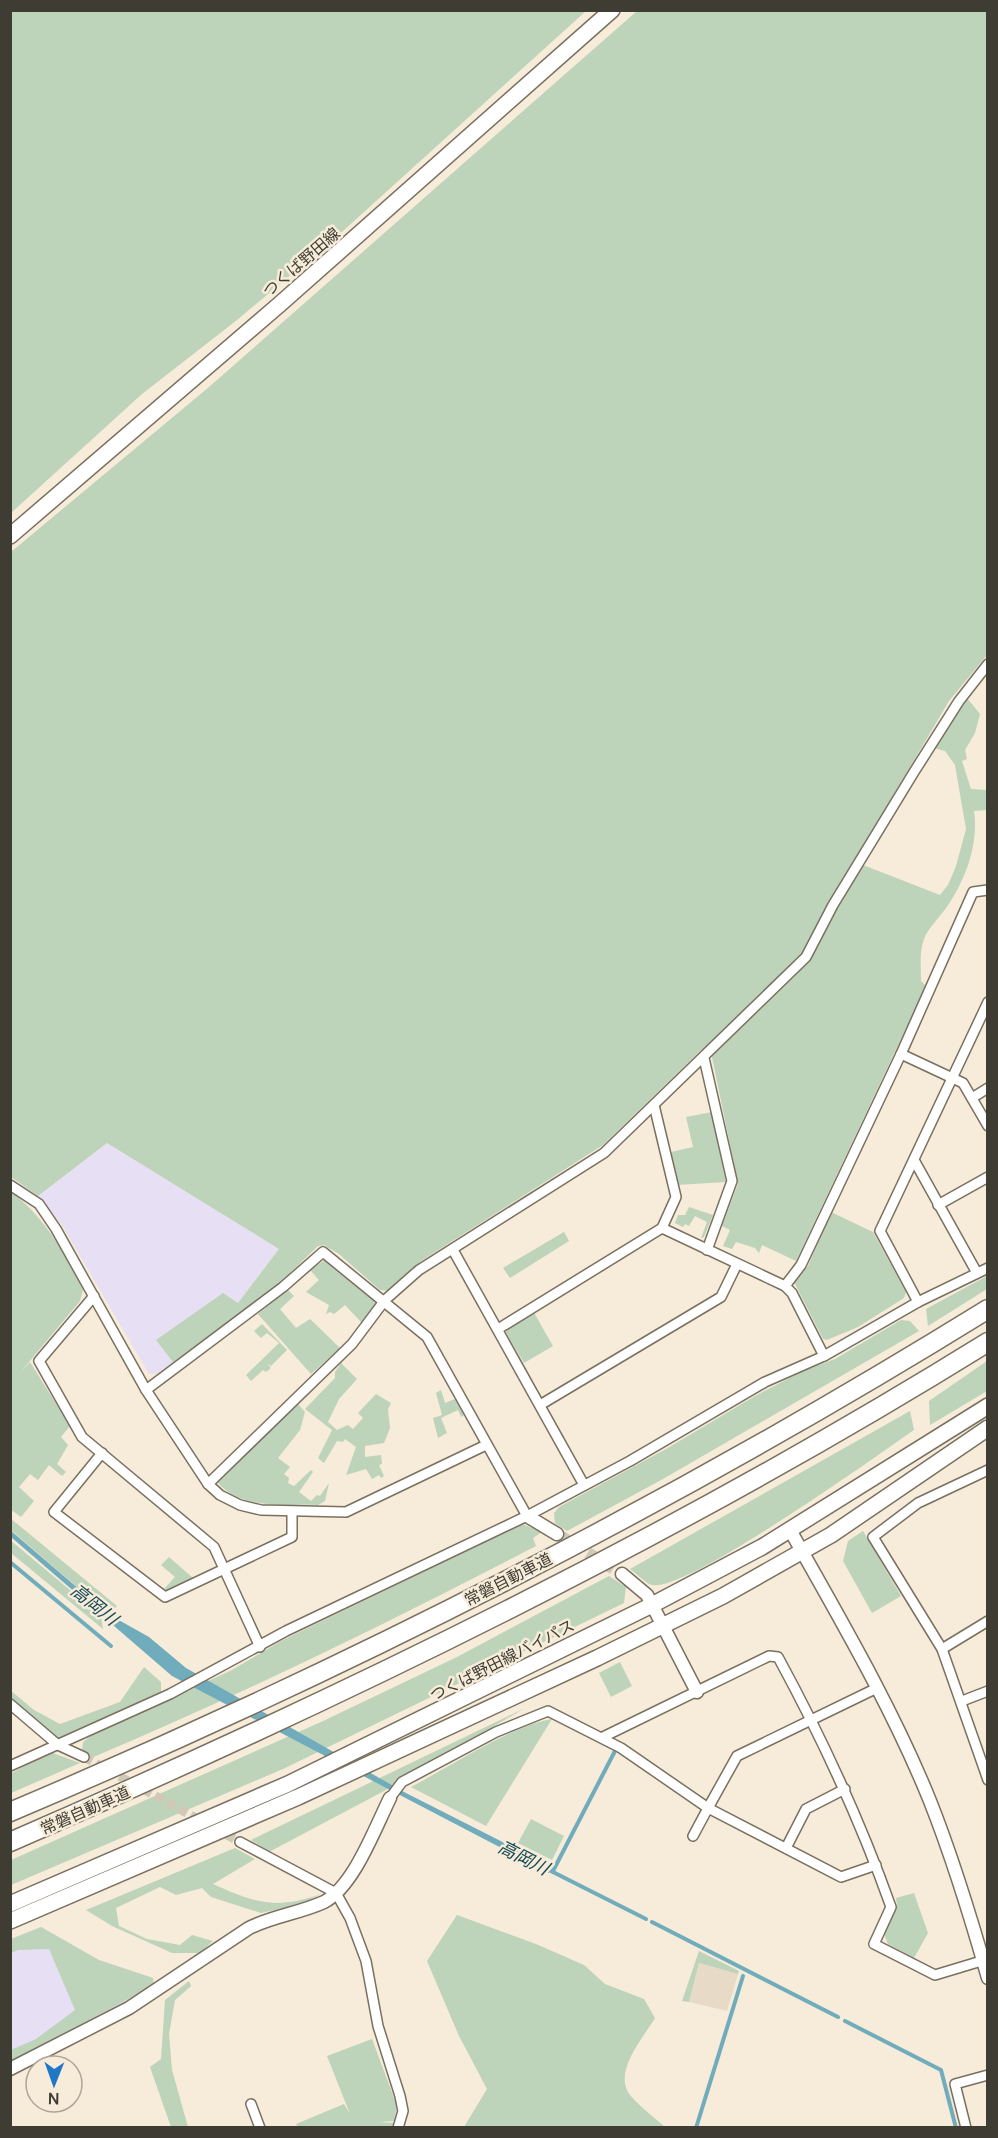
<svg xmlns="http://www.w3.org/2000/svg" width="998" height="2138" font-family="Manrope,'Noto Sans JP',sans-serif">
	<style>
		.commercial { fill: #e7dff4 }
		.industrial { fill: #e7dbc8 }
		.green { fill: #bdd3ba }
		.water { fill: #70acbc }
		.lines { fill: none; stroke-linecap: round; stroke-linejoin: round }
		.stream { stroke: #70acbc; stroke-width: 4 }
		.minor-tunnel { stroke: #d1c9b8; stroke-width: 9; stroke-dasharray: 9 4.5; stroke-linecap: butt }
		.tertiary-tunnel { stroke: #d1c9b8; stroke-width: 12; stroke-dasharray: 12 6; stroke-linecap: butt }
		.minor-casing { stroke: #79705f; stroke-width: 12 }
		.tertiary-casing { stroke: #79705f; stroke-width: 15 }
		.primary-casing { stroke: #79705f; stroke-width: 18 }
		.motorway-casing { stroke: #79705f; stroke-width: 21 }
		.minor { stroke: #fff; stroke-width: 9 }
		.tertiary { stroke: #fff; stroke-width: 12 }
		.primary { stroke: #fff; stroke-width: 15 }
		.motorway { stroke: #fff; stroke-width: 18 }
		.labels { text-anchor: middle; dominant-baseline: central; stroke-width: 5; stroke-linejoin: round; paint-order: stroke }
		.street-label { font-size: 16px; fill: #3f3c34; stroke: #f6ecd9 }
		.water-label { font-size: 18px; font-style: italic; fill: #144955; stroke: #f6ecd9 }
	</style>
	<rect width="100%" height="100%" fill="#f6ecd9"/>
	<g class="commercial">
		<path d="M107,1143l172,106 -41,54 -81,37 16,22 -17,12h-7l-87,-149 -24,-29z"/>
		<path d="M41,1927l58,33 54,18 -22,20 -120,64v-123z"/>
	</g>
	<path class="industrial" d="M699,1963l39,11 -11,37 -38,-9z"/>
	<g class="green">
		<path d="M11,10h575v1l-243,220 -106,89 -95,74 -131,119z"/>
		<path d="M637,11h350v644l-38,46 -98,166 9,4 3,-6 77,30 8,-10 8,-19 10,-37 -11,-64 -10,-14 -11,-3 23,-39 10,-11 13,16 -5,19 -10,17 2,9 -5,2 9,28 16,1v20l-13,1c5,33 -9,70 -28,97 -7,10 -18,20 -22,31 -5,14 -3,28 -3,42l5,5 -130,275 -34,-16 -3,8 -4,-5 -19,-6 -4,7 -9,-3 7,-16 -8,-4 16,-42 -26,-127 -10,-8 -99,96 -182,116 -32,30 -9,-1 -41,-36 -15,-9 -6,1 -50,48 -95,68 -17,-22 67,-47 15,10 41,-54 -172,-106 -69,53 -27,-19v-625l198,-165z"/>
		<path d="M712,1112l14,70 -49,3 -6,-33 22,-5 -7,-30z"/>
		<path d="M11,1192c32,23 55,62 72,98l-3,11 -61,73 11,-12 40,64 -9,11 7,8 -11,19 9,8 -4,4 -13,-11 -11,15 -8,-6 -11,13 15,14 -13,16 -11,-8z"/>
		<path d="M689,1207l24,8 -9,22 -3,1 6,-16 -12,-6 -6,10 -4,-2 -2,3 -8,-4 3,-8h7z"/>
		<path d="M831,1212l42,20 33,60 -2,6 -46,29 -31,13 -4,-1 -29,-57 14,-16z"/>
		<path d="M564,1232l5,9 -59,37 -7,-10z"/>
		<path d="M325,1260l51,40 -1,6 -13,17 -17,-18 -11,9 -4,-2 -4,2 3,-9 -23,-13 13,-12 -9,-10z"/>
		<path d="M987,1276v13l-59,37 -2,-17z"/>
		<path d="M287,1289l7,7 -14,13 16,19 14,-9 30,29 -29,26 -53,-60z"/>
		<path d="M533,1311l20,35 -29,17 -18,-30 1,-6z"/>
		<path d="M901,1320l9,1 9,10 -256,148 -96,52 -12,-8 -1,-10 5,-6 107,-58 89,-53 48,-25 32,-12z"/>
		<path d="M262,1324l25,26 -16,16 -4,-3 4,5 -5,4 -3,-2 -12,11 -5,-6 33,-32 -12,-10 -6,5 -7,-7z"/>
		<path d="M987,1361v30l-57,34 -1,-24z"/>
		<path d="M341,1363l16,16 -18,20 -11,23 9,8 11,-5 5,4 10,-11 -5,-5 18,-19 15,9 -3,6 2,19 -6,15 -19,3v11l16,-2 1,9 -3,1 5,11 -3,2 -2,-3 -7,4 -6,-10 -20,6 10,-28 -11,-8 -2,3 -6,-1 -13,22 -6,-5 14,-28 -27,-21 30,-31v-6z"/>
		<path d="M441,1390l4,13 10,-4 9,16 -3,2 -3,-7 -17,8 6,15 -9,5 -5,-20 9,-3 -6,-22z"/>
		<path d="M298,1404l7,8 -5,18 -22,28 12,9 -6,7 5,4 -1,5 6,3 17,-16 2,2 -14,20 12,9 6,-6 3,1 9,-13 -4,18 -7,4c-34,-1 -75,5 -100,-22v-4z"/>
		<path d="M910,1411l4,19c-36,25 -229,163 -262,155 -7,-2 -16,-12 -22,-16z"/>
		<path d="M10,1518l107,88 -9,8 -97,-84z"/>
		<path d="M522,1524l20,8 -9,6 3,8c-146,76 -293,148 -445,212l-9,-6 1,-10 9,-7 140,-65 49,-29z"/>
		<path d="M863,1531l38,65 -29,17 -29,-52 5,-20z"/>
		<path d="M10,1540l91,76 2,13 -92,-76z"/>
		<path d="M169,1557l24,21 -26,12 -3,-1 11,-12 -14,-12z"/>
		<path d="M609,1576l17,11 -2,16 -341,166 -272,116v-25l310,-138 136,-65z"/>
		<path d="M620,1662l12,24 -21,11 -12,-24z"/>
		<path d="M144,1667l17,15v11l-103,45 -47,-39 -1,-9 24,20 26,14 60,-22z"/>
		<path d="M525,1708l-141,83 -115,61 -18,-12z"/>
		<path d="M552,1719l-66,107 -75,-39c37,-19 102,-62 141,-68z"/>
		<path d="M50,1752l30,11 -69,30 -1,-19z"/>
		<path d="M531,1819l33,17 -12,24 -34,-17z"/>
		<path d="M235,1848l20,11 -42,25c42,19 63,26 108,10l-17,9 -43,10 -50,-16 -9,-9 -26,7 -16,-8 -44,21 3,18 28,13 33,6 12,-10 21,6 -13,12h-28l-60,-27 -26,-16z"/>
		<path d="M914,1893l14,40 -14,25 -26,-14 -4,-10 13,-29 -1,-7z"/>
		<path d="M457,1915l79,29 48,21 21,19 39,15 11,19c-11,19 -43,54 -25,77 10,12 24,22 35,32h-201l23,-38 -28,-53 -32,-75z"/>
		<path d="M41,1927l58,33 54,18 1,7 -143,77v-12l25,-11 39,-29 -26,-61 -31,1 -7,3v-14z"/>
		<path d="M699,1951l40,20 -1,3 -39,-11 -10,39 -7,-1z"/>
		<path d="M189,1981l2,5 -16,14 -6,34 3,36 16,57h-17l-21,-60 11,-8 4,-59z"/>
		<path d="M372,2039l25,67 -3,15 -15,1 15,1 -2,4h-94l-2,-3 48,-20 6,10 -23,-58z"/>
	</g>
	<path class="water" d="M10,1530l98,84 41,23 37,31 218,124 148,75 -3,6 -377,-197 -161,-139z"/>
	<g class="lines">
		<g class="stream">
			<path d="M10,1562l101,84"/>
			<path d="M547,1869l99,50"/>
			<path d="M553,1871l62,-120"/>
			<path d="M652,1922l186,95"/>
			<path d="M845,2021l96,49 15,58"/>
			<path d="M696,2128l47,-152"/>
		</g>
		<path class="minor-tunnel" d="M84,1757l156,85"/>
		<path class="tertiary-tunnel" d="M557,1534l65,40"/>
		<g class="minor-casing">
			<g id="minor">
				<path d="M901,1054l62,29 25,43"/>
				<path d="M704,1058l28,123 -25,69"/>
				<path d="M972,1098l16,-10"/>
				<path d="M654,1105l22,92 -14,31"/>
				<path d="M914,1160l63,113"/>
				<path d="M10,1185l29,19 17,25 90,161 62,94 12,11 20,10 21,5 85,2 140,-67"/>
				<path d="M938,1205l50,-28"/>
				<path d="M453,1250l131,235"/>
				<path d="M785,1286l16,-21 100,-211 72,-162 15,-2"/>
				<path d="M94,1296l-55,65 43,76 132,110 46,100"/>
				<path d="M918,1302l-38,-71 108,-229"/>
				<path d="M498,1329l164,-101 123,58 7,7 32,63"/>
				<path d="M146,1390l137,-103 40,-35 104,85 100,179"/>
				<path d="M540,1405l181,-108 16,-33"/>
				<path d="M102,1453l-48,59 111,85 127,-60v-25"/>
				<path d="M988,1470l-70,33 -45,34 69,112 46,131"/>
				<path d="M208,1484l144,-140 33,-44 34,-30 185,-117 202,-196 27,-52 81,-133 45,-71 29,-37"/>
				<path d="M942,1649l46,-28"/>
				<path d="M962,1701l26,-10"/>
				<path d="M10,1704l48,41 26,12"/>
				<path d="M603,1737l166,-81 9,1c44,81 82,163 113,250l-17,37 61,31 53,-16"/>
				<path d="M10,1766l160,-72 116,-63 241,-115 103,-55 135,-79 59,-26 94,-54 70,-34"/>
				<path d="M390,1798l12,-16 94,-50 52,-21 73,37 87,60 -15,28"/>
				<path d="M240,1842l96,51 14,25 16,43 12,65 22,70 3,15 -5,17"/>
				<path d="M786,1848l20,-39 39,-20"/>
				<path d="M876,1865l-35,12 -133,-69 29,-52 140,-68"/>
				<path d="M251,2104l9,24"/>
				<path d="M966,2128l-11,-44 33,-9"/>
			</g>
		</g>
		<g class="tertiary-casing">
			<g id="tertiary">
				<path d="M527,1516l30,18"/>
				<path d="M790,1530c50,89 102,177 140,271 23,58 41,117 58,177"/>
				<path d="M622,1574l25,21 50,97"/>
				<path d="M10,2069l119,-61 120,-80c24,-12 51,-15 75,-26 30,-16 51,-74 66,-104"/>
			</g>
		</g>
		<g class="primary-casing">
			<g id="primary">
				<path d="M10,536l270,-232 332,-294"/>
				<path d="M10,1904l278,-120 364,-179 110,-58 226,-141"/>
				<path d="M10,1921l288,-124 299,-139 126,-62 108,-61 157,-107"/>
			</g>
		</g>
		<g class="motorway-casing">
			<g id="motorway">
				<path d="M10,1812c338,-143 666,-310 978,-503"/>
				<path d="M10,1842c336,-146 667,-307 978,-500"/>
			</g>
		</g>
		<use href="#minor" class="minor"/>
		<use href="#tertiary" class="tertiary"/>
		<use href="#primary" class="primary"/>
		<use href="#motorway" class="motorway"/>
	</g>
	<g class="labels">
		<g class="street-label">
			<text transform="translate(301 262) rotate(-41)">つくば野田線</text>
			<text transform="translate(508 1579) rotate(-27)">常磐自動車道</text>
			<text transform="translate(502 1660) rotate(-27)">つくば野田線バイパス</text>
			<text transform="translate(85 1810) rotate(-24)">常磐自動車道</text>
		</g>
		<g class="water-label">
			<text transform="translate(95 1604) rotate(39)">高岡川</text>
			<text transform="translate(524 1857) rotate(27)">高岡川</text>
		</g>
	</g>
	<rect width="998" height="2138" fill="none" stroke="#3f3c34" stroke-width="24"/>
	<g transform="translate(54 2084) rotate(181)"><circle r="28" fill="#f6ecd9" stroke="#ada697" stroke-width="1.5"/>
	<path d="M0-4.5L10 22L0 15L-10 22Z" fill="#1f77c5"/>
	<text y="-9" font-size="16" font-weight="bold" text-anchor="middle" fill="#3f3c34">N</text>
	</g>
</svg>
